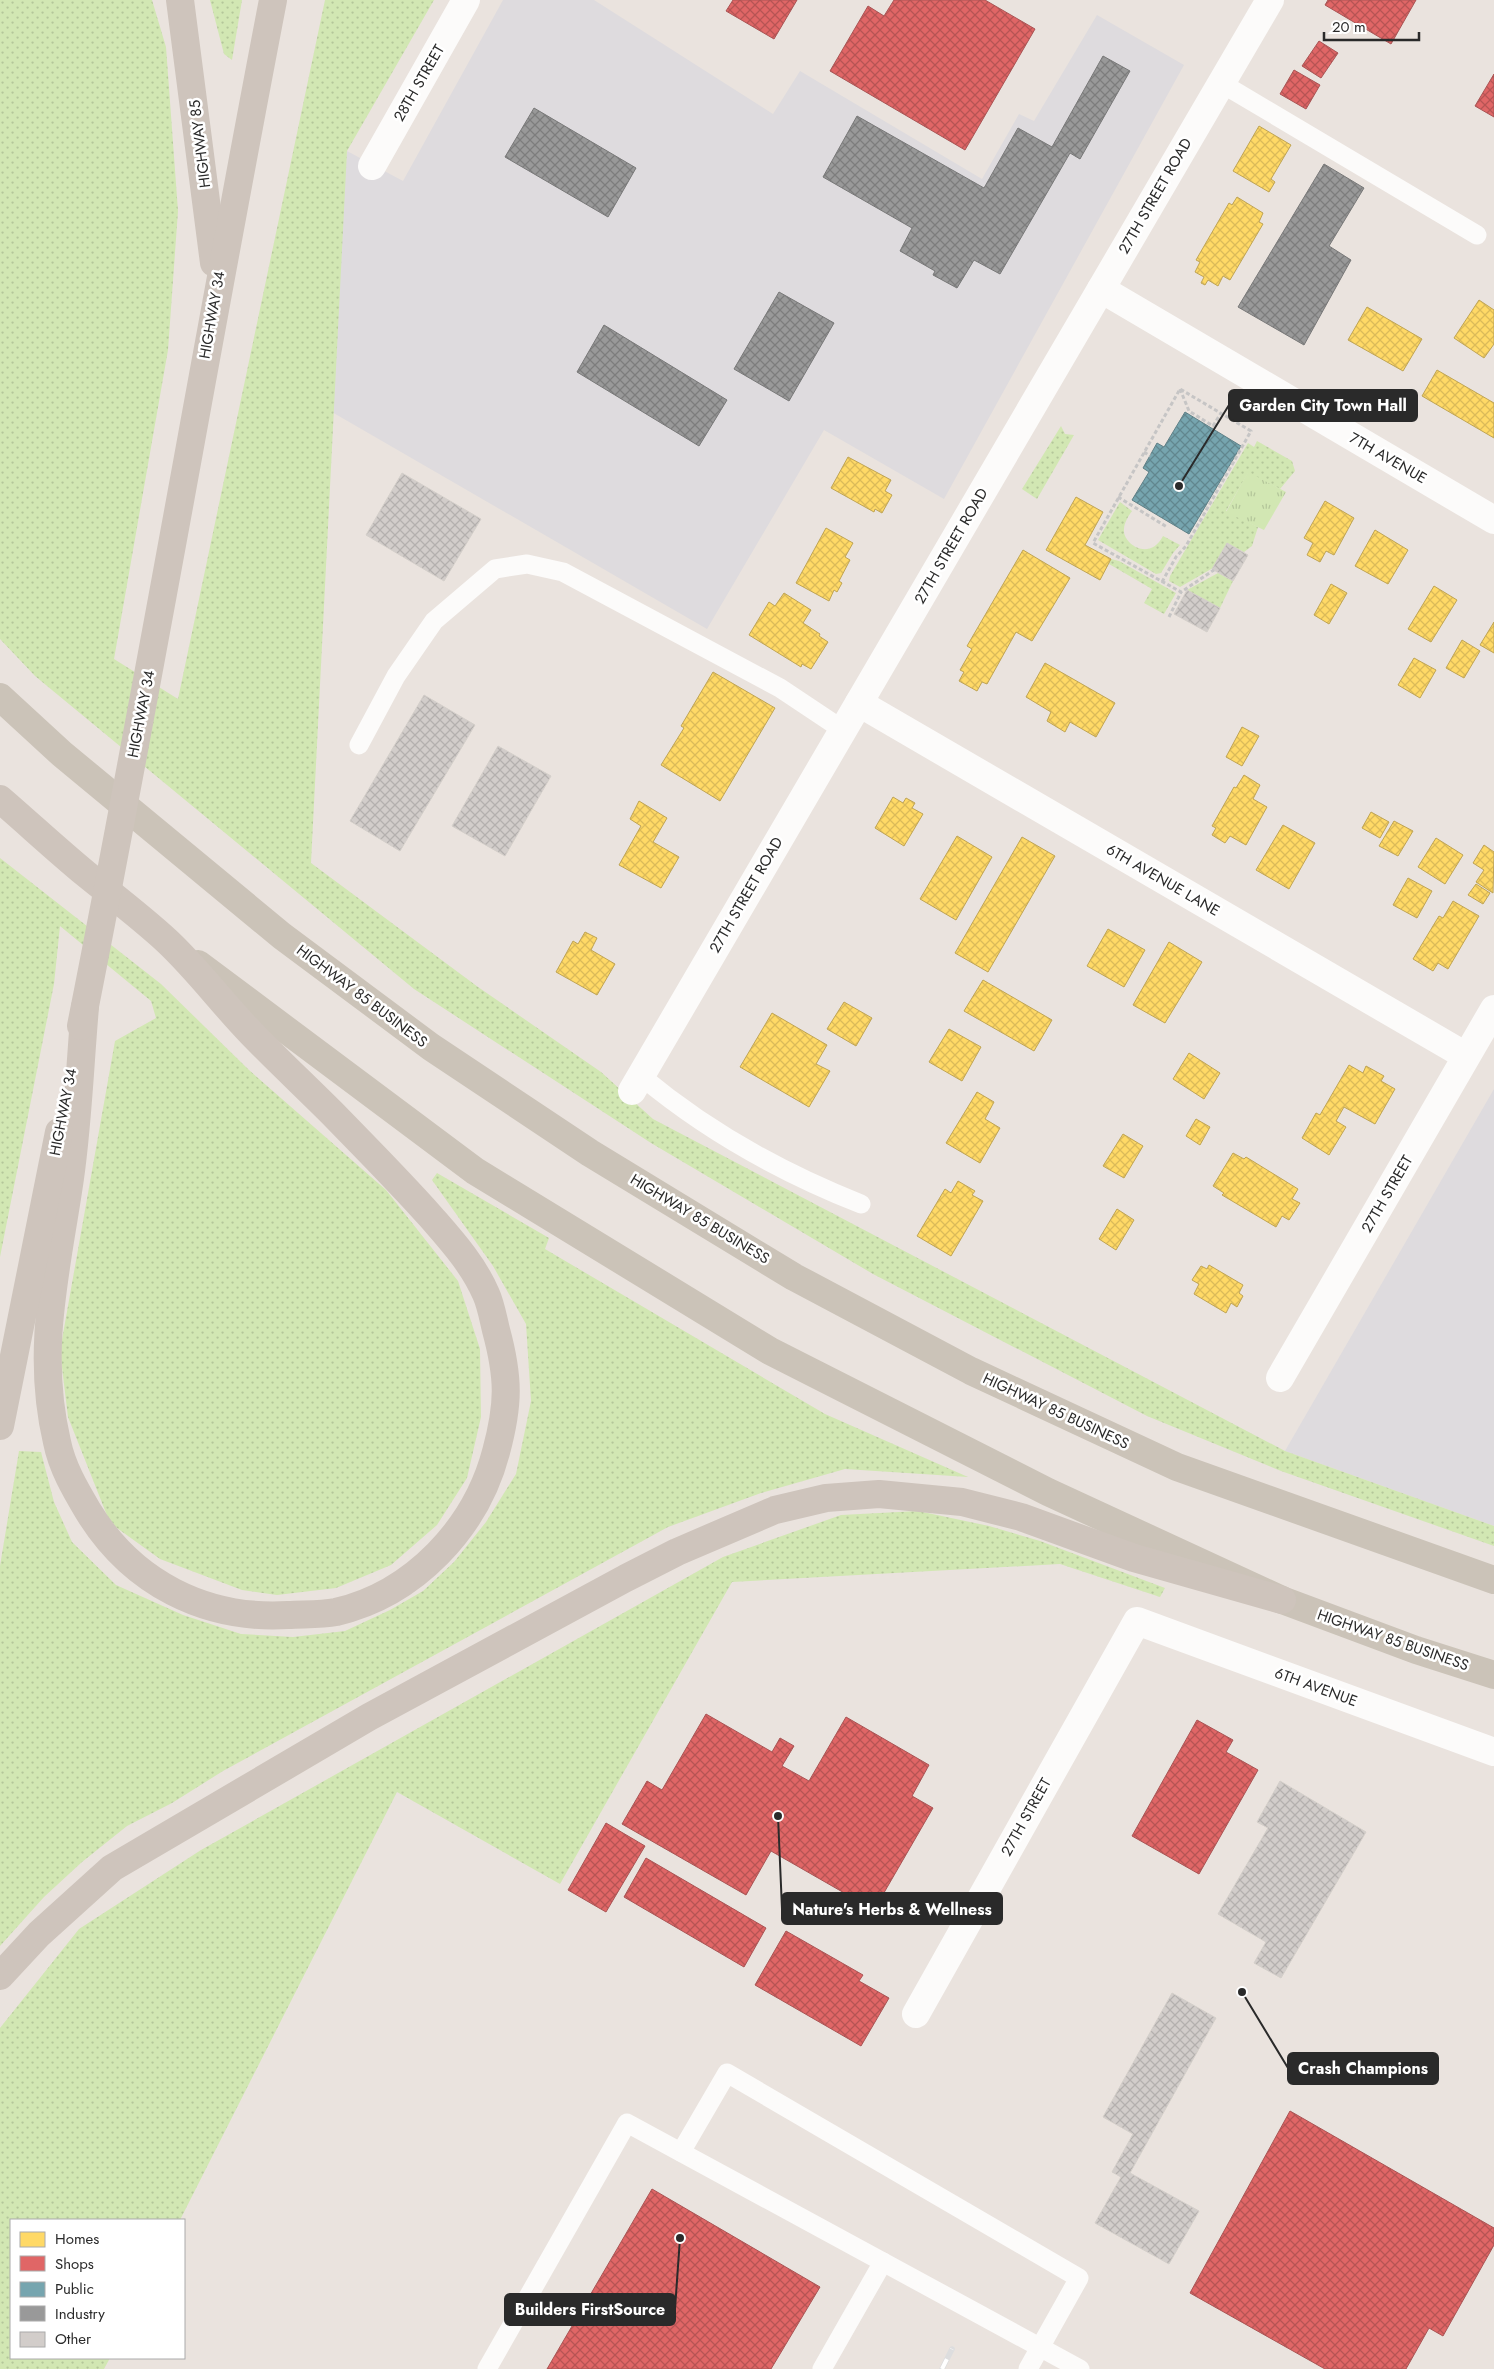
<svg xmlns="http://www.w3.org/2000/svg" width="1494" height="2369" font-family="Jost,sans-serif">
	<style>
		.industrial { fill: #dedbde }
		.grass { fill: url(#grass-dots) }
		.park { fill: url(#park-tufts) }
		.homes { fill: url(#homes-cross-hatch); stroke: #bfa454 }
		.shops { fill: url(#shops-cross-hatch); stroke: #a95454 }
		.public { fill: url(#public-cross-hatch); stroke: #5f8087 }
		.industry { fill: url(#industry-cross-hatch); stroke: #787878 }
		.building { fill: url(#building-cross-hatch); stroke: #d4cfca }
		.lines { fill: none; stroke-linecap: round; stroke-linejoin: round }
		.path { stroke: #c6c5c5; stroke-width: 3; stroke-dasharray: 4 2.5; stroke-linecap: butt }
		.service { stroke: #fcfbfa; stroke-width: 19 }
		.minor { stroke: #fcfbfa; stroke-width: 28 }
		.primary { stroke: #cbc3b8; stroke-width: 28 }
		.trunk { stroke: #cec4bc; stroke-width: 28 }
		.rail-casing { stroke: #ddddde; stroke-width: 5.5 }
		.rail { stroke: #fff; stroke-width: 4; stroke-dasharray: 11; stroke-linecap: butt }
		.labels { text-anchor: middle; dominant-baseline: central; stroke-width: 5; stroke-linejoin: round; paint-order: stroke }
		.street-label { font-size: 15px; fill: #2a2a2a; stroke: #fff }
		.leader { fill: none; stroke: #2a2a2a; stroke-width: 2 }
		.callout-dot { fill: #2a2a2a; stroke: #fff; stroke-width: 2 }
		.callout { fill: #2a2a2a; stroke: #2a2a2a; stroke-width: 2 }
		.callout-label { font-size: 16px; text-anchor: middle; font-weight: bold; fill: #fff }
	</style>
	<defs>
		<pattern id="grass-dots" width="8" height="8" patternUnits="userSpaceOnUse" patternTransform="scale(1.25)"><rect width="8" height="8" fill="#d2e7b3"/><path d="M2 2h.1M6 6h.1" fill="none" stroke="#b4c69a" stroke-width="1.8" stroke-linecap="round"/></pattern>
		<pattern id="park-tufts" width="24" height="20" patternUnits="userSpaceOnUse" patternTransform="scale(1.25)"><rect width="24" height="20" fill="#d2e7b3"/><path d="M3 7l-1-3M5 7V3M7 7l1-3M15 17l-1-3M17 17v-4M19 17l1-3" fill="none" stroke="#b4c69a"/></pattern>
		<pattern id="homes-cross-hatch" width="8" height="8" patternUnits="userSpaceOnUse" patternTransform="scale(1.25)"><rect width="8" height="8" fill="#ffd966"/><path d="M0 0l8 8M0 8l8-8" fill="none" stroke="#dbba59"/></pattern>
		<pattern id="shops-cross-hatch" width="8" height="8" patternUnits="userSpaceOnUse" patternTransform="scale(1.25)"><rect width="8" height="8" fill="#e06666"/><path d="M0 0l8 8M0 8l8-8" fill="none" stroke="#b65454"/></pattern>
		<pattern id="public-cross-hatch" width="8" height="8" patternUnits="userSpaceOnUse" patternTransform="scale(1.25)"><rect width="8" height="8" fill="#76a5af"/><path d="M0 0l8 8M0 8l8-8" fill="none" stroke="#61878f"/></pattern>
		<pattern id="industry-cross-hatch" width="8" height="8" patternUnits="userSpaceOnUse" patternTransform="scale(1.25)"><rect width="8" height="8" fill="#999"/><path d="M0 0l8 8M0 8l8-8" fill="none" stroke="#7d7d7d"/></pattern>
		<pattern id="building-cross-hatch" width="8" height="8" patternUnits="userSpaceOnUse" patternTransform="scale(1.25)"><rect width="8" height="8" fill="#d2cdca"/><path d="M0 0l8 8M0 8l8-8" fill="none" stroke="#b4b0ae"/></pattern>
	</defs>
	<rect width="100%" height="100%" fill="#eae3de"/>
	<g class="industrial">
		<path d="M503,0h91l179,114 27,-43 182,108 37,-65 15,7 63,-106 87,50 -240,434 -120,-69 -117,199 -382,-221 22,-257 56,30z"/>
		<path d="M1494,1089v437l-209,-75z"/>
	</g>
	<g class="grass">
		<path d="M0,0h152l14,47 12,164 -10,139 -54,309 64,40 147,-699h109l-87,151 -36,712 167,124 123,85 52,47 632,332 209,75v20l-213,-75 -134,-55 -274,-142 -222,-131 -237,-154 -379,-313 -35,-37z"/>
		<path d="M210,0h32l-10,60 -8,-6z"/>
		<path d="M1061,426l4,8 9,1 -37,64 -15,-10z"/>
		<path d="M1257,441l35,20 3,10 -15,18 -32,-16 -22,38 32,16 -6,19 -8,6 -17,-9 -14,25 -33,19 -11,-6 1,-5 78,-133 6,4z"/>
		<path d="M1120,502l12,9c-3,4 -8,12 -8,18 -2,15 26,33 39,7l17,9 -7,8 -12,20 -5,1 -58,-34z"/>
		<path d="M1111,559l8,2 57,32 -12,21 -20,-11 8,-14 -43,-25z"/>
		<path d="M1218,573l15,8 -13,27 -33,-18z"/>
		<path d="M0,858l161,126 88,86 137,120 72,91 22,68 1,68 -14,61 -30,47 -46,40 -55,23 -59,7 -35,-5 -82,-31 -50,-36 -42,-106 -8,-66 55,-310 41,-23 -5,-17 -91,-75 -6,58 -54,273z"/>
		<path d="M437,1173l112,65 -4,11 280,165 143,63 -123,-8 -84,24 -93,34 -445,244 -51,32 -45,23 -45,36 -38,35 -44,49v-380l19,-115 22,1 13,50 18,40 44,43 67,30 58,19 52,3 52,-6 45,-21 33,-19 31,-29 32,-40 30,-48 15,-73 -5,-77 -33,-58 -61,-86z"/>
		<path d="M918,1511l71,15 51,15 125,47 -5,9 -100,-33 -328,18 -172,302 -163,-92 -217,428h-169v138h99l-6,11h-104v-341l79,-99 122,-79 522,-293 118,-42z"/>
	</g>
	<path class="park" d="M1248,472l38,20 -22,38 -38,-18z"/>
	<g class="homes">
		<path d="M1259,126l32,19 -20,34 4,3 -6,10 -36,-21z"/>
		<path d="M1237,197l26,16 -4,9 4,2 -33,56 -7,-4 -5,10 -10,-6 -3,5 -4,-2 3,-6 -9,-5 5,-10 -4,-2 33,-57 3,2z"/>
		<path d="M1479,300l15,10v34l-10,14 -30,-20z"/>
		<path d="M1367,307l55,32 -19,32 -55,-31z"/>
		<path d="M1437,370l57,33v35l-72,-42z"/>
		<path d="M848,457l43,23 -6,11 7,4 -10,18 -7,-4 -1,3 -43,-24z"/>
		<path d="M1076,497l27,15 -18,33 26,14 -11,21 -54,-30z"/>
		<path d="M1325,501l29,17 -20,37 -8,-4 -6,11 -13,-7 6,-12 -9,-5z"/>
		<path d="M826,528l27,15 -8,14 5,3 -11,21 3,2 -5,9 -3,-2 -5,11 -33,-18z"/>
		<path d="M1375,530l33,20 -20,34 -33,-18z"/>
		<path d="M1023,550l47,28 -38,63 -16,-9 -29,52 -5,-2 -5,9 -18,-10 5,-9 -4,-2 12,-21 -5,-3z"/>
		<path d="M1331,584l16,9 -18,31 -15,-9z"/>
		<path d="M1434,586l23,14 -26,42 -23,-13z"/>
		<path d="M784,593l27,17 -8,13 17,11 -1,2 9,6 -17,27 -9,-5 -1,3 -52,-32 20,-33 6,4z"/>
		<path d="M1494,622v31l-14,-8z"/>
		<path d="M1462,640l18,11 -16,27 -18,-10z"/>
		<path d="M1414,658l22,12 -16,28 -22,-13z"/>
		<path d="M1045,663l70,40 -19,34 -26,-15 -5,10 -18,-11 4,-9 -25,-15z"/>
		<path d="M713,672l62,36 -55,93 -59,-36 23,-37 -3,-2z"/>
		<path d="M1242,727l17,9 -17,30 -16,-9z"/>
		<path d="M1244,775l16,10 -7,14 14,8 -21,38 -16,-9 -5,7 -13,-8 4,-7 -4,-2 22,-39 2,1z"/>
		<path d="M893,797l10,6 3,-5 9,5 -3,5 11,6 -19,32 -29,-18z"/>
		<path d="M639,801l28,17 -14,24 26,15 -18,31 -42,-23 22,-39 -11,-7z"/>
		<path d="M1371,812l18,10 -9,16 -18,-10z"/>
		<path d="M1394,821l19,10 -15,25 -19,-10z"/>
		<path d="M1283,825l32,18 -26,46 -33,-19z"/>
		<path d="M957,836l35,21 -36,63 -36,-21z"/>
		<path d="M1022,837l33,19 -67,116 -33,-19z"/>
		<path d="M1436,838l27,17 -18,29 -27,-17z"/>
		<path d="M1484,845l10,7 -1,41 -17,-11 8,-12 -11,-7z"/>
		<path d="M1408,878l24,13 -15,27 -24,-13z"/>
		<path d="M1476,884l14,9 -7,11 -15,-9z"/>
		<path d="M1453,901l26,15 -31,53 -10,-6 -5,8 -20,-12 26,-43 4,2z"/>
		<path d="M1108,929l37,21 -21,37 -37,-21z"/>
		<path d="M585,932l12,6 -6,12 24,14 -18,31 -41,-23 17,-31 5,3z"/>
		<path d="M1169,942l33,20 -37,61 -32,-18z"/>
		<path d="M983,980l69,40 -18,31 -70,-40z"/>
		<path d="M844,1002l28,16 -16,28 -29,-17z"/>
		<path d="M772,1013l55,32 -11,19 14,7 -21,36 -69,-40z"/>
		<path d="M949,1029l32,18 -19,34 -33,-19z"/>
		<path d="M1189,1053l31,20 -16,26 -31,-20z"/>
		<path d="M1349,1065l14,8 3,-7 18,10 -3,5 14,8 -20,35 -31,-17 -8,14 10,6 -17,28 -27,-17 14,-25 4,2z"/>
		<path d="M977,1092l17,10 -9,17 15,9 -20,35 -34,-20z"/>
		<path d="M1196,1119l14,8 -10,18 -14,-9z"/>
		<path d="M1123,1134l20,12 -19,32 -21,-12z"/>
		<path d="M1233,1153l11,6 2,-2 52,32 -6,10 8,4 -11,17 -7,-4 -6,11 -54,-32 2,-2 -11,-7z"/>
		<path d="M958,1181l17,10 -3,4 11,6 -32,55 -34,-20 28,-47 6,4z"/>
		<path d="M1117,1209l17,11 -18,30 -17,-11z"/>
		<path d="M1209,1265l34,20 -4,8 4,3 -6,11 -6,-4 -5,10 -32,-19 5,-10 -7,-4 9,-14 6,3z"/>
	</g>
	<g class="shops">
		<path d="M733,0h64l-23,39 -48,-28z"/>
		<path d="M894,0h91l50,29 -70,121 -135,-79 38,-65 16,10z"/>
		<path d="M1328,0h88l-25,44 -66,-39z"/>
		<path d="M1319,41l19,12 -17,25 -19,-12z"/>
		<path d="M1294,70l26,15 -14,24 -26,-15z"/>
		<path d="M1494,74v43l-19,-11z"/>
		<path d="M706,1714l66,38 8,-14 14,8 -12,20 27,15 37,-64 83,48 -17,31 21,12 -59,102 -103,-59 -25,44 -124,-71 25,-43 15,9z"/>
		<path d="M1197,1720l36,20 -7,12 32,18 -59,104 -67,-38z"/>
		<path d="M606,1823l39,23 -39,66 -38,-22z"/>
		<path d="M646,1858l120,70 -22,39 -120,-70z"/>
		<path d="M786,1931l77,44 -4,6 30,17 -28,48 -106,-61z"/>
		<path d="M1290,2111l204,117v17l-51,91 -14,-8 -23,41h-81l-135,-76z"/>
		<path d="M652,2189l168,98 -49,82h-224z"/>
	</g>
	<path class="public" d="M1185,412l56,34 -52,88 -57,-34 17,-28 -6,-4 14,-25 7,4z"/>
	<g class="industry">
		<path d="M1103,56l27,15 -50,88 -10,-6 -70,121 -26,-14 -17,28 -24,-13 2,-4 -35,-20 12,-23 -89,-51 34,-61 127,72 34,-60 34,19z"/>
		<path d="M534,108l102,60 -28,49 -103,-60z"/>
		<path d="M1324,164l40,24 -35,58 22,14 -47,85 -66,-38z"/>
		<path d="M779,292l55,31 -45,78 -55,-32z"/>
		<path d="M604,325l123,75 -28,46 -122,-74z"/>
	</g>
	<g class="building">
		<path d="M402,473l79,46 -37,62 -78,-46z"/>
		<path d="M1227,543l21,12 -15,26 -21,-12z"/>
		<path d="M1187,590l33,18 -13,24 -33,-18z"/>
		<path d="M424,695l51,30 -75,126 -50,-30z"/>
		<path d="M498,746l53,30 -46,80 -53,-30z"/>
		<path d="M1280,1781l86,51 -85,146 -27,-15 12,-21 -48,-28 50,-86 -11,-6z"/>
		<path d="M1172,1993l44,25 -86,155 69,38 -30,53 -74,-41 26,-46 -9,-5 21,-38 -30,-17z"/>
	</g>
	<g class="lines">
		<g class="path">
			<path d="M1180,389l9,22 24,15 8,-13"/>
			<path d="M1144,452l6,4"/>
			<path d="M1118,497l49,30"/>
			<path d="M1162,582l14,-25 10,-11 65,-115 -71,-42 -87,154 88,49 33,-22"/>
			<path d="M1169,617l12,-25"/>
		</g>
		<g class="service">
			<path d="M1221,83l256,152"/>
			<path d="M359,745l37,-69 38,-55 61,-52 32,-5 36,8 217,116 63,42"/>
			<path d="M641,1076c67,56 139,96 220,128"/>
			<path d="M681,2152l46,-79 352,205 -51,91"/>
			<path d="M487,2369l140,-246 453,246"/>
			<path d="M822,2369l61,-107"/>
		</g>
		<g class="minor">
			<path d="M372,166l94,-166"/>
			<path d="M1101,289l393,231"/>
			<path d="M859,703l607,353"/>
			<path d="M632,1091l638,-1091"/>
			<path d="M1280,1378l214,-369"/>
			<path d="M916,2014l221,-393 357,131"/>
		</g>
		<g class="primary">
			<path d="M0,697l62,57 220,182 149,111 159,106 204,124 177,94 206,96 317,113"/>
			<path d="M198,964l277,207 295,180 278,141 234,108 134,50 78,25"/>
		</g>
		<g class="trunk">
			<path d="M180,0l34,263"/>
			<path d="M0,799c29,25 57,51 86,75 27,22 55,43 81,67 30,28 55,62 84,92 26,27 54,53 81,80 33,34 67,68 99,104 20,23 42,47 55,77 5,11 7,24 10,36 13,48 13,74 0,122 -20,76 -82,142 -160,160 -16,3 -32,2 -48,3 -83,5 -156,-32 -200,-104 -13,-22 -26,-44 -31,-69 -22,-93 0,-173 13,-264 8,-56 10,-114 15,-171"/>
			<path d="M81,1026c68,-341 126,-684 192,-1026"/>
			<path d="M0,1426l59,-294"/>
			<path d="M0,1976l39,-42 73,-66 257,-151 257,-139 51,-26 98,-42 51,-12 53,-4 83,8 59,15 113,41 148,42"/>
		</g>
		<g class="rail-casing">
			<path id="rail" d="M942,2369l10,-20"/>
		</g>
		<use href="#rail" class="rail"/>
	</g>
	<g class="labels">
		<g class="street-label">
			<text transform="translate(419 83) rotate(-60)">28TH STREET</text>
			<text transform="translate(200 144) rotate(-97)">HIGHWAY 85</text>
			<text transform="translate(1155 196) rotate(-60)">27TH STREET ROAD</text>
			<text transform="translate(212 315) rotate(-80)">HIGHWAY 34</text>
			<text transform="translate(1388 458) rotate(30)">7TH AVENUE</text>
			<text transform="translate(951 546) rotate(-60)">27TH STREET ROAD</text>
			<text transform="translate(141 714) rotate(-79)">HIGHWAY 34</text>
			<text transform="translate(1163 880) rotate(30)">6TH AVENUE LANE</text>
			<text transform="translate(746 895) rotate(-60)">27TH STREET ROAD</text>
			<text transform="translate(362 996) rotate(37)">HIGHWAY 85 BUSINESS</text>
			<text transform="translate(63 1112) rotate(-79)">HIGHWAY 34</text>
			<text transform="translate(1387 1194) rotate(-60)">27TH STREET</text>
			<text transform="translate(700 1219) rotate(31)">HIGHWAY 85 BUSINESS</text>
			<text transform="translate(1056 1411) rotate(25)">HIGHWAY 85 BUSINESS</text>
			<text transform="translate(1393 1640) rotate(19)">HIGHWAY 85 BUSINESS</text>
			<text transform="translate(1316 1687) rotate(20)">6TH AVENUE</text>
			<text transform="translate(1026 1817) rotate(-61)">27TH STREET</text>
		</g>
	</g>
	<path class="leader" d="M1179 486L1229 405M778 1816L782 1909M1242 1992L1288 2068M680 2238L675 2309"/>
	<g class="callout-dot">
		<circle cx="1179" cy="486" r="5"/>
		<circle cx="778" cy="1816" r="5"/>
		<circle cx="1242" cy="1992" r="5"/>
		<circle cx="680" cy="2238" r="5"/>
	</g>
	<g class="callout">
		<rect x="1229" y="390" width="188" height="31" rx="5"/>
		<rect x="782" y="1893" width="220" height="31" rx="5"/>
		<rect x="1288" y="2053" width="150" height="31" rx="5"/>
		<rect x="505" y="2294" width="170" height="31" rx="5"/>
	</g>
	<g class="callout-label">
		<text x="1323" y="411">Garden City Town Hall</text>
		<text x="892" y="1915">Nature's Herbs &amp; Wellness</text>
		<text x="1363" y="2074">Crash Champions</text>
		<text x="590" y="2315">Builders FirstSource</text>
	</g>
	<rect x="10" y="2219" width="175" height="140" fill="#ffffff" stroke="#aaaaaa"/>
	<rect x="20" y="2232" width="25" height="15" fill="#ffd966" stroke="#aaaaaa"/>
	<text x="55" y="2244" font-size="15" fill="#2a2a2a">Homes</text>
	<rect x="20" y="2256" width="25" height="15" fill="#e06666" stroke="#aaaaaa"/>
	<text x="55" y="2269" font-size="15" fill="#2a2a2a">Shops</text>
	<rect x="20" y="2282" width="25" height="15" fill="#76a5af" stroke="#aaaaaa"/>
	<text x="55" y="2294" font-size="15" fill="#2a2a2a">Public</text>
	<rect x="20" y="2306" width="25" height="15" fill="#999999" stroke="#aaaaaa"/>
	<text x="55" y="2319" font-size="15" fill="#2a2a2a">Industry</text>
	<rect x="20" y="2332" width="25" height="15" fill="#d2cdca" stroke="#aaaaaa"/>
	<text x="55" y="2344" font-size="15" fill="#2a2a2a">Other</text>
	<path d="M1324 32v8h95v-8" fill="none" stroke="#2a2a2a" stroke-width="2.5"/>
	<text x="1332" y="32" font-size="15" fill="#2a2a2a" stroke="#ffffff" stroke-width="4" paint-order="stroke">20 m</text>
</svg>
